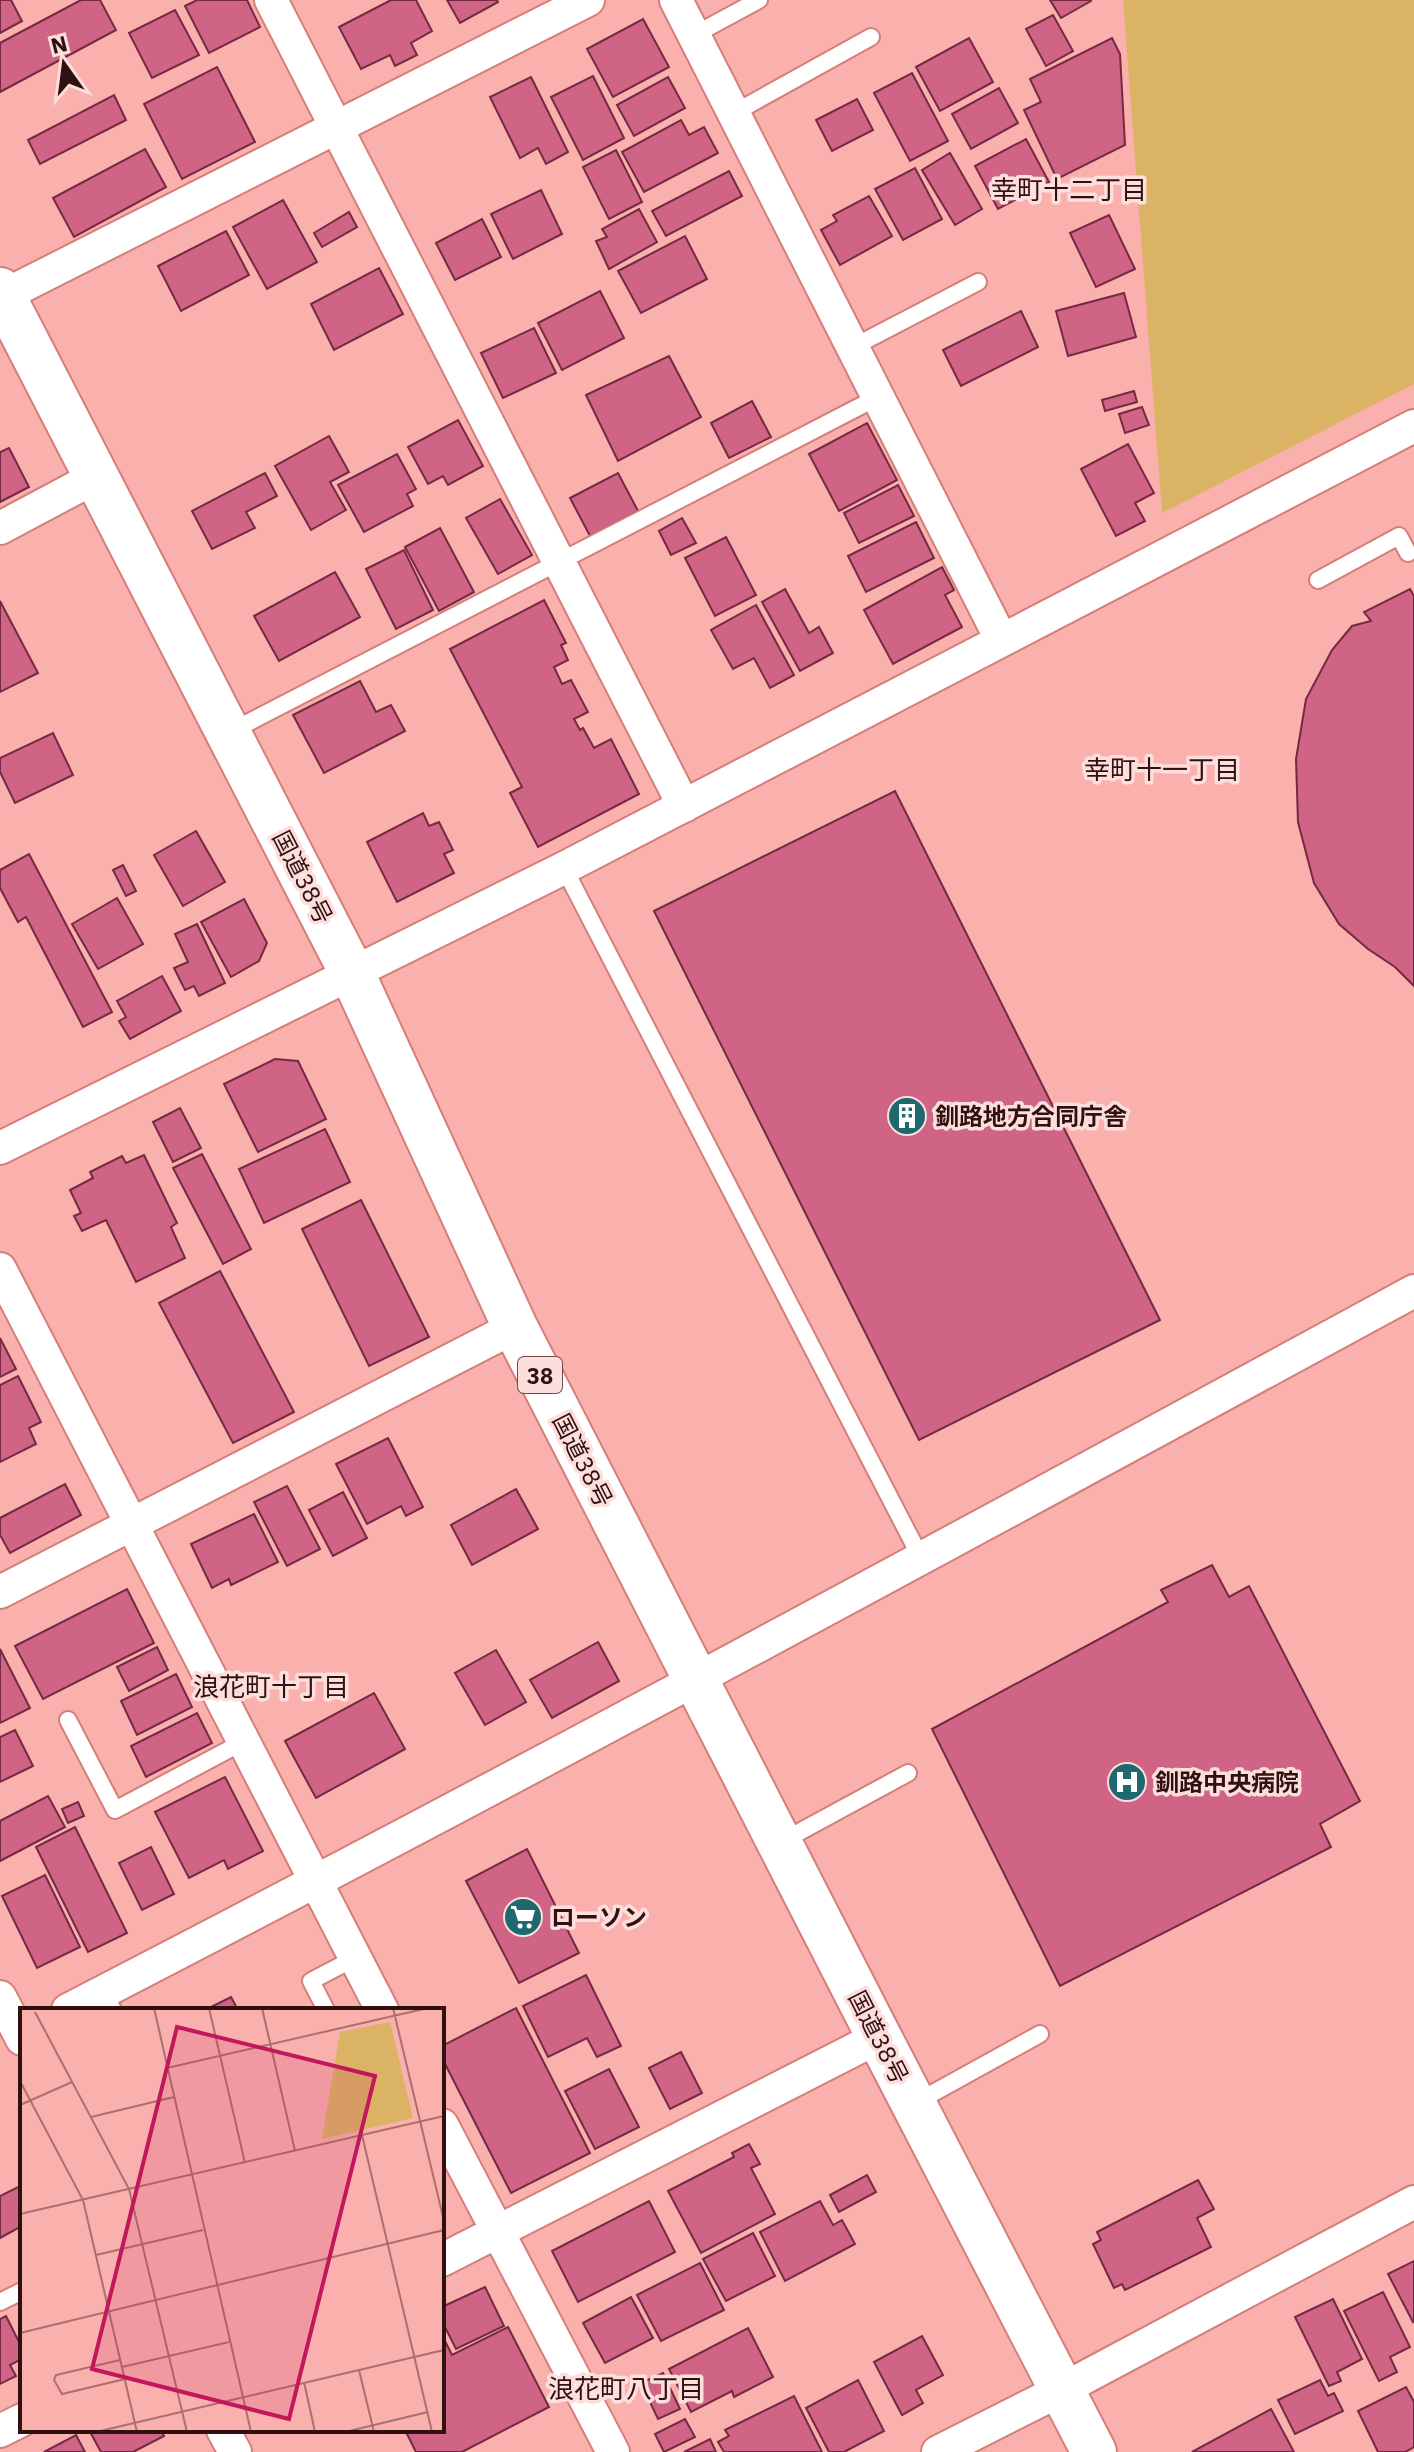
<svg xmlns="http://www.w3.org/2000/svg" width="1414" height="2452" font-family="'IBM Plex Sans','Noto Sans JP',sans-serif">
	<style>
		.green { fill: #dbb364 }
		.building { fill: #cf6484; stroke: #752942; stroke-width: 2 }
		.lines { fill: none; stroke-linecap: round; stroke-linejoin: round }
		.lane-casing { stroke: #d57e7a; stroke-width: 20 }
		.street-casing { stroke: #d57e7a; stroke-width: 36 }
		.highway-casing { stroke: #d57e7a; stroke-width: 48 }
		.lane { stroke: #fff; stroke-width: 16 }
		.street { stroke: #fff; stroke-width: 32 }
		.highway { stroke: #fff; stroke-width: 44 }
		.labels { text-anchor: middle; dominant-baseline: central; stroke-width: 7; stroke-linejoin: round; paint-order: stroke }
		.shield { fill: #fcdedc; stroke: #6e4e4d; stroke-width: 2 }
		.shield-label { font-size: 22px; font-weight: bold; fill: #311010 }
		.street-label { font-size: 24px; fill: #311010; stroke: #fcdedc }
		.poi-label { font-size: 24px; font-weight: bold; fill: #311010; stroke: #fcdedc; text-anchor: start }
		.neighbourhood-label { font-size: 26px; fill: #311010; stroke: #fcdedc }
		.inset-road { fill: none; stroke: #aa706e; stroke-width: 2 }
		.view { fill: #c2185b; fill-opacity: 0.15; stroke: #c2185b; stroke-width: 4 }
		.inset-edge { fill: none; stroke: #311010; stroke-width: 4 }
	</style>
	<rect width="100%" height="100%" fill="#fab0ac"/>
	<path class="green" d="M1123,0h291v384l-252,129z"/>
	<g class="building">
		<path d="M0,0h11l11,21 -22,12z"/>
		<path d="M81,0h19l16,30 -116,62v-49z"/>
		<path d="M197,0h50l13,27 -51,26 -24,-47z"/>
		<path d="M391,0h25l16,31 -21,12 6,12 -22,11 -5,-11 -29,14 -22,-42z"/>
		<path d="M447,0h50l1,2 -38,21z"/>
		<path d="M1050,0h41v1l-30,17z"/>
		<path d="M175,10l24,45 -47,23 -23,-45z"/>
		<path d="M1053,15l20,36 -27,15 -20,-37z"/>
		<path d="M643,19l26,48 -56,30 -26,-48z"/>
		<path d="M969,38l24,44 -53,29 -24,-44z"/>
		<path d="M1112,38l8,16 5,91 -68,34 -33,-69 17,-8 -11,-23z"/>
		<path d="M217,67l38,75 -73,37 -38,-75z"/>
		<path d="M912,73l36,68 -38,20 -36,-68z"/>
		<path d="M593,76l31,62 -41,22 -32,-63z"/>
		<path d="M531,77l37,75 -22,12 -8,-16 -18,10 -30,-61z"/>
		<path d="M668,77l17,31 -51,28 -17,-31z"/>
		<path d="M999,88l19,35 -47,26 -19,-35z"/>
		<path d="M114,95l12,25 -86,44 -12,-24z"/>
		<path d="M857,99l16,31 -41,21 -16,-31z"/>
		<path d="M681,120l8,15 15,-8 14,26 -74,39 -22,-40z"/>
		<path d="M1026,139l23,43 -51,27 -23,-43z"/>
		<path d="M145,149l21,38 -92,50 -21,-39z"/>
		<path d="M616,150l26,52 -33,17 -26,-52z"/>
		<path d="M950,153l32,56 -27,16 -33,-55z"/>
		<path d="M915,168l27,51 -39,21 -28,-51z"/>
		<path d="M729,171l13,25 -76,40 -14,-25z"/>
		<path d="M541,190l21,44 -49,25 -22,-45z"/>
		<path d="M869,196l23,40 -52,29 -19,-35 16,-9 -4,-6z"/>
		<path d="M283,200l34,62 -50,27 -34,-62z"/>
		<path d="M639,209l18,33 -48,27 -13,-28 11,-4 -5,-8z"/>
		<path d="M349,212l8,15 -35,20 -8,-14z"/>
		<path d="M1109,215l26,54 -39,18 -26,-54z"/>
		<path d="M482,219l19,38 -46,23 -19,-37z"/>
		<path d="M226,231l23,44 -68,36 -23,-45z"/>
		<path d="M685,236l22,43 -66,34 -23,-42z"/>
		<path d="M379,268l24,46 -69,36 -23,-46z"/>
		<path d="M600,291l24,47 -62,32 -24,-47z"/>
		<path d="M1124,293l12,44 -68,19 -12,-45z"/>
		<path d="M1021,311l17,36 -77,39 -18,-36z"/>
		<path d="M534,328l22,45 -53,25 -22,-45z"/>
		<path d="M669,356l32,61 -83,44 -32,-66z"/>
		<path d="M1134,391l3,11 -32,9 -3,-11z"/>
		<path d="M752,401l19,36 -42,21 -18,-35z"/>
		<path d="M1142,407l7,18 -24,8 -6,-19z"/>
		<path d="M458,420l25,46 -35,19 -5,-9 -15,8 -20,-37z"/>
		<path d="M867,423l30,57 -58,31 -30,-57z"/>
		<path d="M329,436l20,36 -19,10 16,28 -35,20 -36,-64z"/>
		<path d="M1128,444l26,49 -19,10 10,18 -29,15 -35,-67z"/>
		<path d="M9,448l20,39 -29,15v-50z"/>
		<path d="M397,454l19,35 -9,5 6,12 -49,26 -26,-47z"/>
		<path d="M265,473l12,23 -31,16 9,16 -43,21 -20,-38z"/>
		<path d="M618,473l20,38 -48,25 -20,-38z"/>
		<path d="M898,485l16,31 -55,27 -15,-30z"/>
		<path d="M500,499l32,56 -34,19 -32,-56z"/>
		<path d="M682,518l14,25 -25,12 -12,-24z"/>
		<path d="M916,522l18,36 -68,34 -18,-36z"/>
		<path d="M440,528l34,64 -35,19 -34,-64z"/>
		<path d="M726,537l30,58 -41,21 -30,-58z"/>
		<path d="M404,550l29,60 -37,19 -30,-60z"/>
		<path d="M942,567l12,23 -9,5 17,32 -69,37 -29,-54z"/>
		<path d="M335,572l25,45 -81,44 -25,-45z"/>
		<path d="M785,589l24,44 10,-6 14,26 -33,18 -38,-69z"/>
		<path d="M1410,589l4,7v390l-19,-19 -27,-18 -29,-25 -25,-41 -16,-61 -2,-63 10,-60 26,-49 20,-24 19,-5 -7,-9z"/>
		<path d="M544,600l22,43 -5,2 7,15 -14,7 8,17 9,-4 17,32 -14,7 6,11 3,-2 11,20 17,-9 28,55 -101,53 -28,-54 12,-6 -72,-138z"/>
		<path d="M0,601l38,72 -38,19z"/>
		<path d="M756,605l38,70 -24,13 -16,-30 -21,11 -22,-39z"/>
		<path d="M360,681l16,31 15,-7 14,26 -81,42 -31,-58z"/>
		<path d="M53,733l20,42 -58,28 -15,-31v-14z"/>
		<path d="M895,791l265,529 -241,120 -265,-529z"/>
		<path d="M423,813l6,13 10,-4 14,28 -9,4 10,19 -57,29 -30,-60z"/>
		<path d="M196,831l29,51 -42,24 -29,-51z"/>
		<path d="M29,854l83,158 -29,15 -57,-110 -8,5 -18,-34v-18z"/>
		<path d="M123,865l13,26 -10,5 -13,-26z"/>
		<path d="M117,898l26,46 -45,25 -26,-45z"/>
		<path d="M244,899l23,44 -8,18 -28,16 -30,-55z"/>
		<path d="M197,924l28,59 -26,13 -5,-10 -9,4 -11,-22 14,-6 -13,-28z"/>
		<path d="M162,976l19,35 -51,28 -11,-18 7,-4 -9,-16z"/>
		<path d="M275,1059l23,2 28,58 -68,33 -34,-68z"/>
		<path d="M180,1108l21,40 -28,14 -20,-40z"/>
		<path d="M325,1129l25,53 -86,41 -25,-54z"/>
		<path d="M202,1154l49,95 -28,15 -50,-96z"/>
		<path d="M144,1155l33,68 -6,4 14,31 -49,24 -30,-62 -24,11 -8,-15 7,-3 -11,-23 23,-12 -3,-6 32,-16 4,7z"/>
		<path d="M361,1200l68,137 -60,29 -67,-137z"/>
		<path d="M220,1271l74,141 -61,31 -74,-140z"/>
		<path d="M0,1338l16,31 -16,8z"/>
		<path d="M18,1376l23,46 -12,6 7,16 -36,18v-77z"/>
		<path d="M388,1438l35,69 -17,9 -5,-10 -34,18 -31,-60z"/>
		<path d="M65,1484l16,31 -71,38 -10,-18v-17z"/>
		<path d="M287,1486l33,63 -33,17 -33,-64z"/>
		<path d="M516,1489l22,40 -66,36 -21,-40z"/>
		<path d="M343,1492l24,46 -34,18 -24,-46z"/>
		<path d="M254,1514l24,48 -47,23 -2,-6 -17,9 -21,-44z"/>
		<path d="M1212,1565l17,32 20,-11 111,215 -40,23 11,23 -271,139 -128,-257 236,-127 -7,-12z"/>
		<path d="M127,1589l27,54 -111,56 -28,-53z"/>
		<path d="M598,1642l21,39 -67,37 -22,-38z"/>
		<path d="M157,1647l11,23 -39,21 -12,-24z"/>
		<path d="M0,1649l30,59 -30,15z"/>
		<path d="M496,1650l30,52 -41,23 -30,-52z"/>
		<path d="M176,1674l16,33 -55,28 -16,-34z"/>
		<path d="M374,1693l31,56 -89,49 -31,-57z"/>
		<path d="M197,1713l15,30 -66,34 -15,-31z"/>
		<path d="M15,1730l18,36 -33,16v-45z"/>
		<path d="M225,1777l38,74 -35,18 -4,-9 -35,18 -34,-66z"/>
		<path d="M48,1796l17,31 -65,34v-40z"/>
		<path d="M78,1802l6,14 -16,7 -6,-14z"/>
		<path d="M75,1827l52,106 -39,19 -52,-105z"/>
		<path d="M151,1847l23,47 -32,16 -23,-47z"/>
		<path d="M527,1849l52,104 -60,30 -53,-102z"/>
		<path d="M45,1875l35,72 -43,21 -35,-72z"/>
		<path d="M586,1975l35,71 -24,11 -10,-19 -39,19 -25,-51z"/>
		<path d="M231,1997l7,13h-33z"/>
		<path d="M516,2008l74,145 -79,40 -69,-135v-12z"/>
		<path d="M681,2052l21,41 -32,16 -21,-41z"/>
		<path d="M609,2069l30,58 -44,22 -30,-58z"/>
		<path d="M749,2144l11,20 -9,4 24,46 -74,39 -33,-62 66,-34 -2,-4z"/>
		<path d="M867,2175l9,17 -37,20 -9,-17z"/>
		<path d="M1198,2180l16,29 -17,9 14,29 -86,43 -3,-6 -8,4 -21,-44 8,-4 -4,-8z"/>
		<path d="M22,2185v41l-22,12v-42z"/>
		<path d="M649,2201l26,51 -97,50 -26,-51z"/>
		<path d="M820,2201l13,24 9,-5 13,24 -70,37 -25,-49z"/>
		<path d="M753,2233l22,43 -49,25 -23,-42z"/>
		<path d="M1414,2261v60l-1,1 -25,-48z"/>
		<path d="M700,2263l24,47 -63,31 -24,-46z"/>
		<path d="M485,2287l19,39 -48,23 -14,-28v-14z"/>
		<path d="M1383,2292l27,55 -20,10 7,15 -18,9 -35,-70z"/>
		<path d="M631,2297l22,41 -48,25 -22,-40z"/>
		<path d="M1333,2299l29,60 -25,13 4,9 -12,5 -34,-69z"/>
		<path d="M6,2316l16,32v11l-12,6 6,11 -16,8v-65z"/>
		<path d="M508,2327l41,80 -87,45h-46l-11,-22h37v-88l3,-1 7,14z"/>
		<path d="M748,2328l25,49 -39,20 -2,-6 -41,21 -22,-43z"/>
		<path d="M922,2336l21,39 -27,15 7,13 -21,12 -28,-53z"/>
		<path d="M663,2373l17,36 -22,10 -17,-36z"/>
		<path d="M858,2380l26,51 -40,21h-15l-23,-44z"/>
		<path d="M1320,2380l8,16 6,-3 9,18 -48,23 -17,-34z"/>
		<path d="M1406,2387l8,15v45l-9,5h-27l-20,-41z"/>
		<path d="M794,2396l28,56h-98l-6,-10 11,-6 -4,-6z"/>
		<path d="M1271,2409l23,43h-102z"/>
		<path d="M685,2419l10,18 -31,15 -9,-18z"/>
		<path d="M89,2430h72l3,6 -31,16h-32z"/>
		<path d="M76,2435l9,17h-41z"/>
		<path d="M710,2439l6,13h-32z"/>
	</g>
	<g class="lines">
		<g class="lane-casing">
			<g id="lane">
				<path d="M694,35l65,-35"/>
				<path d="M734,113l137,-76"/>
				<path d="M853,347l125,-65"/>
				<path d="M1318,580l81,-44 9,17"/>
				<path d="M230,732l648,-335"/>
				<path d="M564,868l357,690"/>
				<path d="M68,1720l47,90 128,-68"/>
				<path d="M779,1843l129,-70"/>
				<path d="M104,1992l9,18"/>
				<path d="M326,2010l-15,-29 44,-23"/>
				<path d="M915,2103l125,-69"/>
				<path d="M0,2302l22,-11"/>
			</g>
		</g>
		<g class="street-casing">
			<g id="street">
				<path d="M271,0l413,806"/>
				<path d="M676,0l325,639"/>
				<path d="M3,296l585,-296"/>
				<path d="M0,528l96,-51"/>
				<path d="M0,1148l564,-280 850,-442"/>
				<path d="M0,1269l382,741"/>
				<path d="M0,1592l515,-265"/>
				<path d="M0,1997l22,42"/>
				<path d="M68,2010c452,-233 899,-476 1346,-719"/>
				<path d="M442,2125l171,327"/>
				<path d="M442,2260l437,-223"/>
				<path d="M223,2430l12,22"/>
				<path d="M0,2431l22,-11"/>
				<path d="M938,2452l125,-63 351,-187"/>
			</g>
		</g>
		<g class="highway-casing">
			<path id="highway" d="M0,290l352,683 163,354 364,710 215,415"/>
		</g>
		<use href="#lane" class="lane"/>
		<use href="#street" class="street"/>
		<use href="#highway" class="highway"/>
	</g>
	<defs>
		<g id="building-disc" transform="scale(2)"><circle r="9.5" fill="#1d696f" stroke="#fcdedc"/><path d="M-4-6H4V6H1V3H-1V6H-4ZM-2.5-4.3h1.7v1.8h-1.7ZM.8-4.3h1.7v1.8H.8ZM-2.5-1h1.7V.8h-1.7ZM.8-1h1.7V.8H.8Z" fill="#fff"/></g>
		<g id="hospital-disc" transform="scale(2)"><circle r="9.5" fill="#1d696f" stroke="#fcdedc"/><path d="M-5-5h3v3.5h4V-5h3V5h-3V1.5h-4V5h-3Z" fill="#fff"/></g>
		<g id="supermarket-disc" transform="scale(2)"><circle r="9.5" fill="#1d696f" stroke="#fcdedc"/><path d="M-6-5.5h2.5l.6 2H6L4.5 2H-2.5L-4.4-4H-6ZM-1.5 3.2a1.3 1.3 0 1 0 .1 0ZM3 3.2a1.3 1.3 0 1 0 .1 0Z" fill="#fff"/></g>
	</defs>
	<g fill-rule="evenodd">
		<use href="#building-disc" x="907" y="1116"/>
		<use href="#hospital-disc" x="1127" y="1782"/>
		<use href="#supermarket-disc" x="523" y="1917"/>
	</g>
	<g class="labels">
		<rect class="shield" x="518" y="1357" width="44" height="36" rx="6"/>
		<g class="shield-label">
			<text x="540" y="1375">38</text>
		</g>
		<g class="street-label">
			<text transform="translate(303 877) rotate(63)">国道38号</text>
			<text transform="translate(583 1460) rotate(63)">国道38号</text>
			<text transform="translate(879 2037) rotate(63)">国道38号</text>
		</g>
		<g class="poi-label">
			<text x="935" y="1116">釧路地方合同庁舎</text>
			<text x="1155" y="1782">釧路中央病院</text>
			<text x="551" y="1917">ローソン</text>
		</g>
		<g class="neighbourhood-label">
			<text x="1069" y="189">幸町十二丁目</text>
			<text x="1162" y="769">幸町十一丁目</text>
			<text x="271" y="1686">浪花町十丁目</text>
			<text x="626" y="2388">浪花町八丁目</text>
		</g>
	</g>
	<g transform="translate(20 2008)">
		<rect width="424" height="424" fill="#fab0ac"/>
		<path d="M370,14l23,96 -91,21 18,-107z" fill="#dbb364"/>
		<path class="inset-road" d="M134,0l97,424M189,0l36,155M242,0l33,143M373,0l51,213M15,4l94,177 58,243M147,60l261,-60M0,73l63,119 54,232M0,97l52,-23M71,109l83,-20M342,127l70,297M0,206l424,-98M76,247l107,-25M0,325l424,-103M100,352l-64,15 -2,5 8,14 63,-15M102,359l107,-25M339,362l15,62M284,374l11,50M76,424l348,-82M325,424l83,-20"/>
		<path class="view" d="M157,19l198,49 -86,343 -197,-50z"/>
		<rect width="424" height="424" class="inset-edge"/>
	</g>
	<g transform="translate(64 64) rotate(346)" stroke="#fcdedc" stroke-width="6" paint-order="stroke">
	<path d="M0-6L14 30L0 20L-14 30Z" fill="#311010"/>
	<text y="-12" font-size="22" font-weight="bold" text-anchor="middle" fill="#311010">N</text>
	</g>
</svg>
